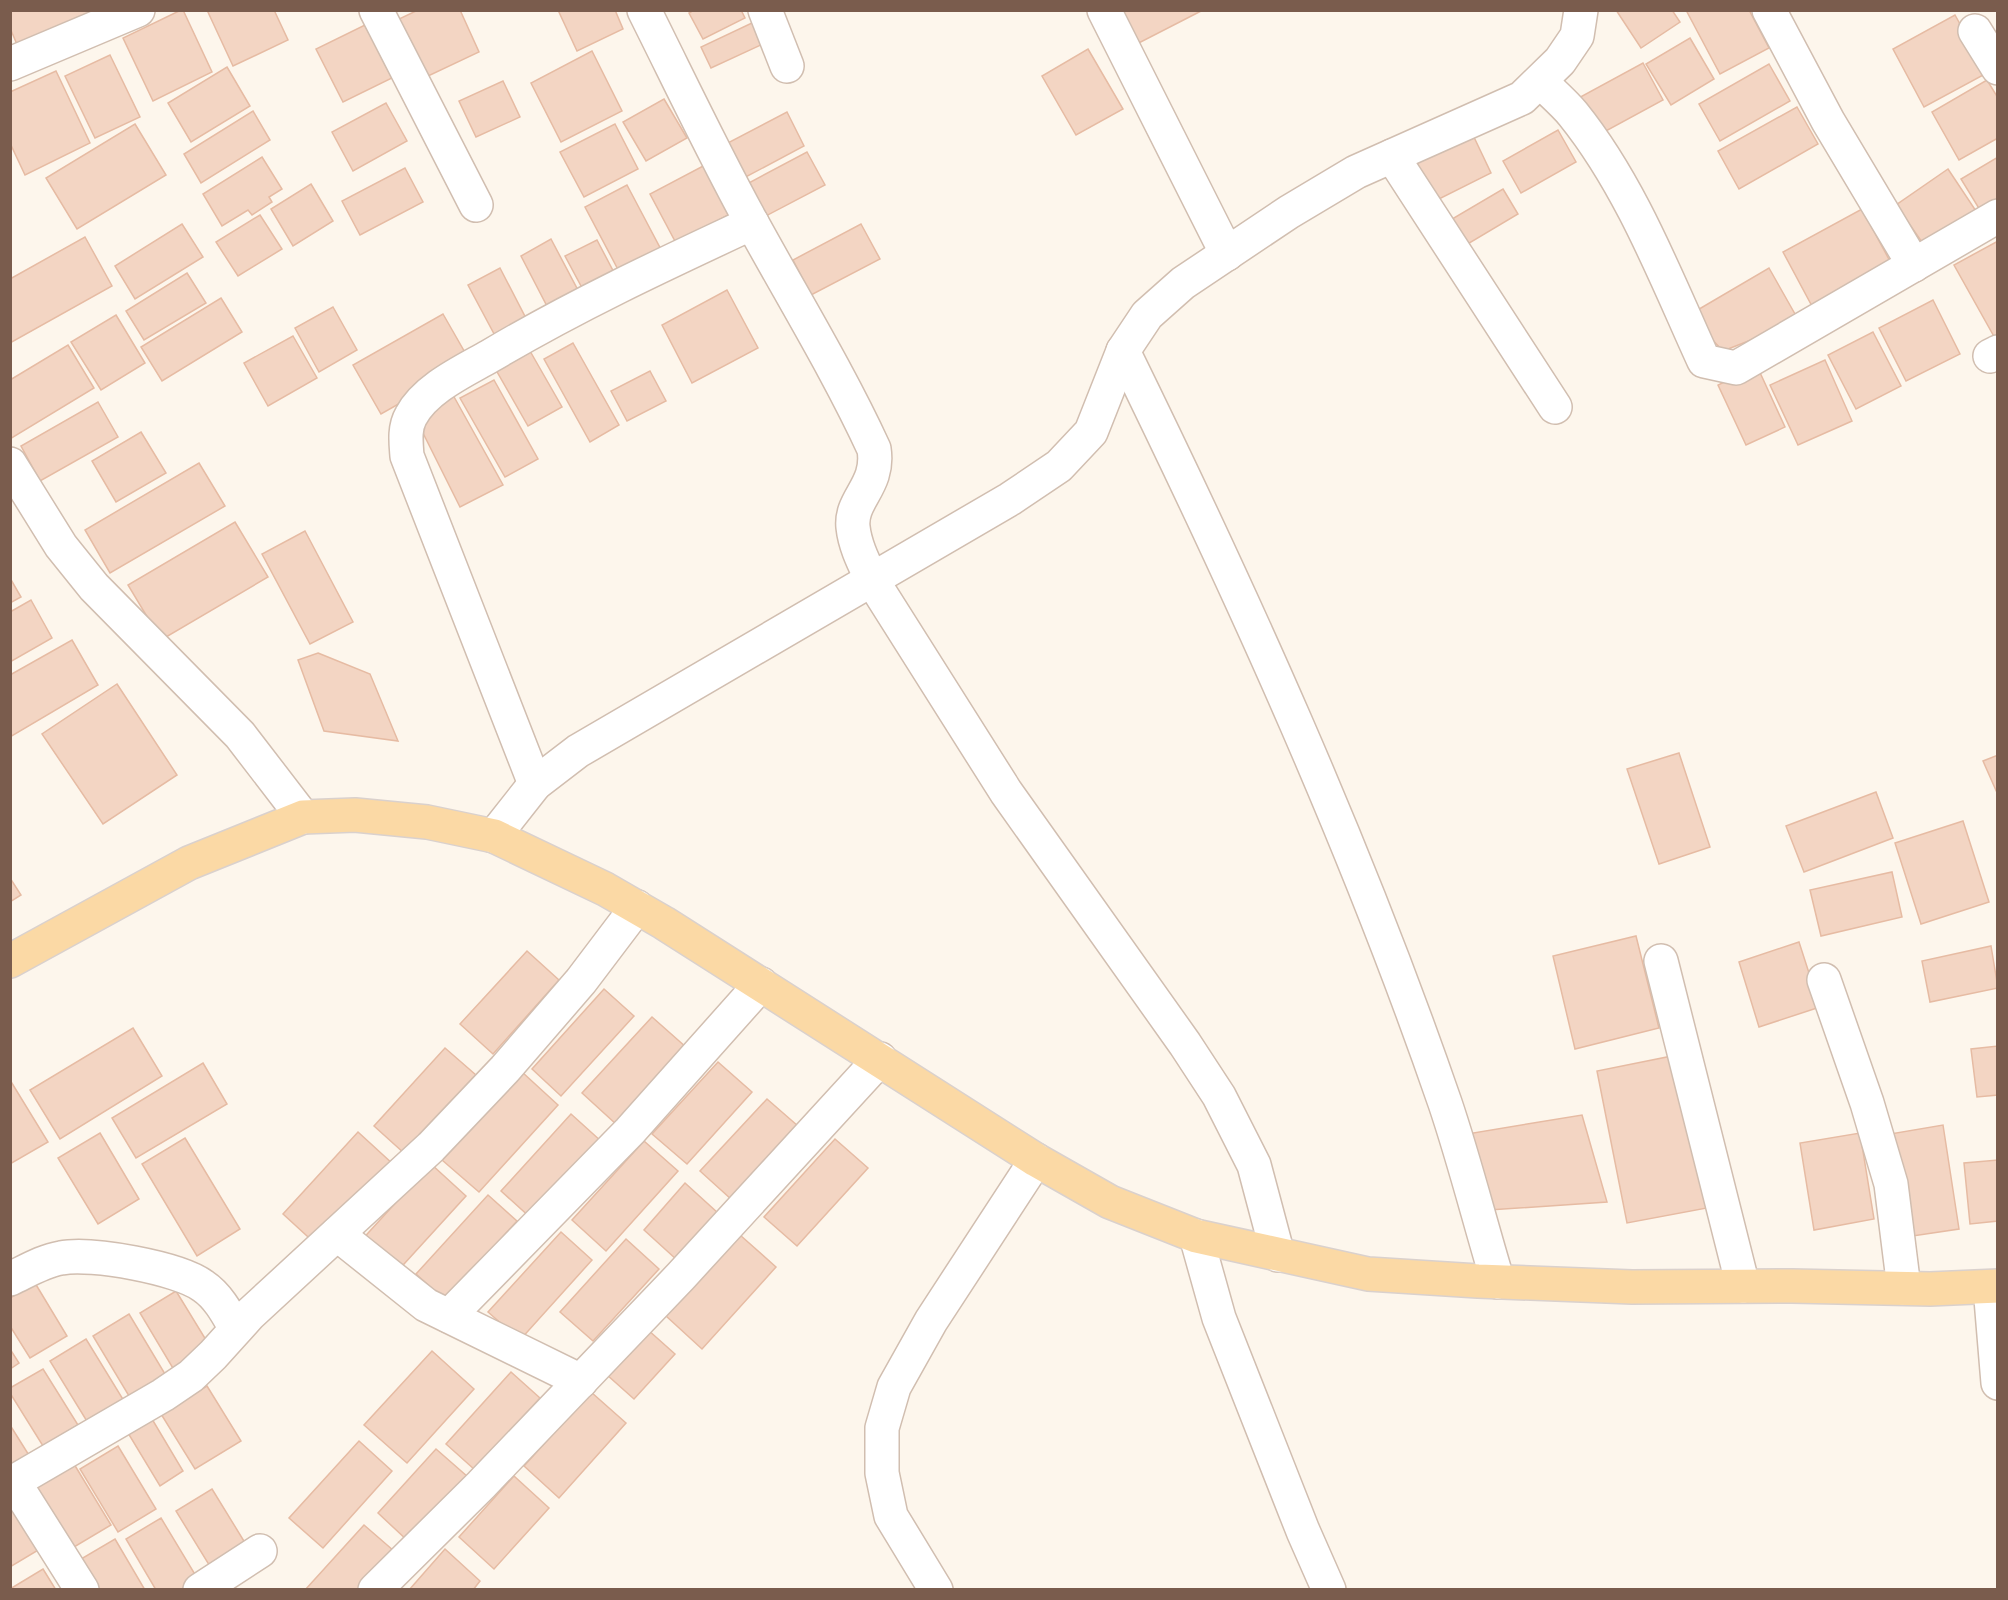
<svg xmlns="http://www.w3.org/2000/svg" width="2008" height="1600" font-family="'Work Sans',sans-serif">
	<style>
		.building { fill: #f3d5c3; stroke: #e6bba3; stroke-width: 1.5 }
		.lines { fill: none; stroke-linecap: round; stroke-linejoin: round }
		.minor-casing { stroke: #d1beb0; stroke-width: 36 }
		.major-casing { stroke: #dad1cd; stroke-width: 36 }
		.minor { stroke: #fff; stroke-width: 33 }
		.major { stroke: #fbd9a5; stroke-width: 33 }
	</style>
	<rect width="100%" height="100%" fill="#fdf6ec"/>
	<g class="building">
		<path d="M10,10h80l2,6 -73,33 -9,-21z"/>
		<path d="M181,10h2l29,62 -59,29 -30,-63z"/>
		<path d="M207,10h67l14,30 -55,26z"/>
		<path d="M418,10h42l19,42 -53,25 -27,-58z"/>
		<path d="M558,10h57l8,19 -46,22z"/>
		<path d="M694,10h47l4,8 -42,21 -14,-26z"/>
		<path d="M1112,10h91l-72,37z"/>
		<path d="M1616,10h56l8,12 -39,26z"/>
		<path d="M1686,10h63l20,38 -49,26z"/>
		<path d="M1955,15l32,58 -63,34 -31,-58z"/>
		<path d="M754,22l11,21 -54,25 -10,-21z"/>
		<path d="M365,25l27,53 -49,24 -27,-53z"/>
		<path d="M1690,38l24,41 -43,26 -25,-41z"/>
		<path d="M1088,49l35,60 -47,26 -34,-59z"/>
		<path d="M592,51l30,60 -61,31 -30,-59z"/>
		<path d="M110,55l30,62 -45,21 -30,-62z"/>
		<path d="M1643,63l20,37 -70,38 -20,-37z"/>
		<path d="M1769,64l21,37 -70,40 -21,-37z"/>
		<path d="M227,67l23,39 -59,36 -23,-39z"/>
		<path d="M56,71l34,72 -65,32 -15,-32v-51z"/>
		<path d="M1987,80l11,18v40l-39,22 -27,-48z"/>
		<path d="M503,81l17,36 -44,20 -17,-36z"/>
		<path d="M664,99l23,39 -41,23 -23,-39z"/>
		<path d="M386,103l21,38 -54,30 -21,-39z"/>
		<path d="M1797,107l21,37 -79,45 -21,-38z"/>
		<path d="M253,111l17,29 -69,43 -17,-29z"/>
		<path d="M787,112l17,34 -64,34 -18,-34z"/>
		<path d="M135,124l31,51 -89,54 -31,-51z"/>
		<path d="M615,124l23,45 -54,28 -24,-45z"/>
		<path d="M1558,130l18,32 -55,31 -18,-32z"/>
		<path d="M1472,133l19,40 -56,28 -20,-40z"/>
		<path d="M807,152l18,33 -63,33 -17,-33z"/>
		<path d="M262,157l20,32 -13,8 3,5 -20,13 -4,-5 -26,16 -19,-32z"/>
		<path d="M1998,157v49l-15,9 -22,-36z"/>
		<path d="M705,165l25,49 -54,29 -26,-49z"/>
		<path d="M405,168l18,34 -63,33 -18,-34z"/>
		<path d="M1948,169l28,42 -52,34 -28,-40z"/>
		<path d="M311,184l22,37 -40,25 -22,-37z"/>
		<path d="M627,185l38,72 -42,22 -38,-72z"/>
		<path d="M1503,189l15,25 -57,34 -14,-26z"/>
		<path d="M1862,209l30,56 -79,43 -30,-56z"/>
		<path d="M260,215l22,34 -44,27 -22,-34z"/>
		<path d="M182,224l21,33 -68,42 -20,-33z"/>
		<path d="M861,224l19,35 -69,36 -18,-35z"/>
		<path d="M85,237l27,49 -102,57v-64z"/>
		<path d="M551,239l29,55 -31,16 -28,-54z"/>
		<path d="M597,240l22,42 -31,17 -23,-43z"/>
		<path d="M1998,241v98l-2,1 -42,-75z"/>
		<path d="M500,268l31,60 -31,17 -32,-60z"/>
		<path d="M1769,268l30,53 -76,30 -34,-36z"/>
		<path d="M187,273l19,30 -62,37 -18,-29z"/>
		<path d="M727,290l31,58 -66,35 -30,-58z"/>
		<path d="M221,298l21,34 -80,49 -21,-34z"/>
		<path d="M1933,300l27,54 -54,27 -27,-53z"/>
		<path d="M333,307l24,43 -38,22 -24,-44z"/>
		<path d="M443,314l28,49 -90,51 -28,-49z"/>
		<path d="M116,315l29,48 -44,27 -30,-48z"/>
		<path d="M1873,332l28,54 -45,23 -28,-54z"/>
		<path d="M293,336l24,42 -49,28 -24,-43z"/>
		<path d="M573,343l46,82 -29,17 -46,-83z"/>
		<path d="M68,345l26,43 -84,51v-59z"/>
		<path d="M530,351l32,56 -34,19 -32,-56z"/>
		<path d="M1825,360l27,61 -54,24 -28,-60z"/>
		<path d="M1757,366l28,61 -39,18 -28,-60z"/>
		<path d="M650,371l16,30 -39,20 -16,-30z"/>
		<path d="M494,380l44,79 -33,18 -45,-79z"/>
		<path d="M453,395l50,90 -43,22 -44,-88z"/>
		<path d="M98,402l20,35 -78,44 -19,-35z"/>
		<path d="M141,432l25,41 -50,29 -24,-41z"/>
		<path d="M199,463l26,43 -115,67 -25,-43z"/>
		<path d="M235,522l33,55 -107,63 -33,-55z"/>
		<path d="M305,531l48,91 -43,22 -48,-90z"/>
		<path d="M10,578l11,19 -11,6z"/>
		<path d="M31,600l21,38 -42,24v-50z"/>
		<path d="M72,640l26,45 -88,52v-62z"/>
		<path d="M318,653l52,21 28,67 -74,-10 -26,-71z"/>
		<path d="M117,684l60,91 -74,49 -61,-90z"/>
		<path d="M1679,753l31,94 -51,17 -32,-95z"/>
		<path d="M1998,755v40l-15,-34z"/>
		<path d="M1876,792l17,46 -89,34 -18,-46z"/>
		<path d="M1963,821l26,81 -68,22 -26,-81z"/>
		<path d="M1892,872l10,45 -81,19 -11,-46z"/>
		<path d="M10,878l11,17 -11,7z"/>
		<path d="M1636,936l23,92 -84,21 -22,-93z"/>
		<path d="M1799,942l21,65 -61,20 -20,-65z"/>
		<path d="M1991,946l7,42 -68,14 -8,-41z"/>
		<path d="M527,951l32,29 -66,74 -33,-30z"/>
		<path d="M604,989l30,27 -73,80 -29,-27z"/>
		<path d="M652,1017l35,31 -70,77 -35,-32z"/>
		<path d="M133,1028l29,48 -102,63 -30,-49z"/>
		<path d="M1998,1046v49l-21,2 -6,-48z"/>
		<path d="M445,1048l31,27 -71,79 -31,-28z"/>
		<path d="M1677,1055l30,153 -80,15 -30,-152z"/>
		<path d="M718,1062l34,30 -65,72 -35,-30z"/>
		<path d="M203,1063l24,41 -91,54 -24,-40z"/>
		<path d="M522,1072l36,33 -79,87 -37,-32z"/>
		<path d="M10,1080l38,62 -38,22z"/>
		<path d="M767,1099l31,27 -66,74 -32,-29z"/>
		<path d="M571,1114l31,28 -70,77 -31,-28z"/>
		<path d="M1582,1115l25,87 -118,8 -22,-76z"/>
		<path d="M1943,1125l16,104 -53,8 -16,-103z"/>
		<path d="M358,1132l36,33 -75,82 -36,-33z"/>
		<path d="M100,1133l39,66 -41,25 -40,-66z"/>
		<path d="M1860,1133l14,86 -60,11 -14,-87z"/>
		<path d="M185,1138l55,91 -43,27 -55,-92z"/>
		<path d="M835,1139l33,29 -71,78 -33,-29z"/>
		<path d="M644,1141l34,30 -72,80 -34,-31z"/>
		<path d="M1998,1160v61l-28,3 -6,-61z"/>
		<path d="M431,1164l35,32 -72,79 -35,-32z"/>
		<path d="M685,1183l33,30 -41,47 -33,-30z"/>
		<path d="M488,1195l29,26 -72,79 -29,-26z"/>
		<path d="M561,1232l31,28 -72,80 -32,-28z"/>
		<path d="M740,1235l36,32 -74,82 -36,-33z"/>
		<path d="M626,1239l33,30 -66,72 -33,-29z"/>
		<path d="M35,1283l32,53 -37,22 -20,-32v-28z"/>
		<path d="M176,1291l38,62 -37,22 -37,-62z"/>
		<path d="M129,1314l39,65 -36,22 -39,-65z"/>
		<path d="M638,1321l37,33 -41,45 -37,-33z"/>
		<path d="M86,1339l38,62 -36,22 -38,-62z"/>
		<path d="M10,1349l9,14 -9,6z"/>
		<path d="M432,1351l42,38 -67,74 -43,-38z"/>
		<path d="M43,1369l35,56 -35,21 -33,-53v-5z"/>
		<path d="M511,1372l29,26 -65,72 -29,-26z"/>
		<path d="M207,1386l34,55 -46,28 -34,-55z"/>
		<path d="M591,1392l35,31 -67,75 -35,-32z"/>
		<path d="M149,1414l34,57 -23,15 -35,-58z"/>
		<path d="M10,1425l22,35 -22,13z"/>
		<path d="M359,1441l33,30 -69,77 -34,-30z"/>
		<path d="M118,1446l38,63 -38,23 -38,-63z"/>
		<path d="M436,1449l32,28 -59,65 -31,-29z"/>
		<path d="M74,1464l37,61 -47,28 -37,-61z"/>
		<path d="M514,1476l35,32 -55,61 -35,-32z"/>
		<path d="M212,1489l35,57 -36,22 -35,-57z"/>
		<path d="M10,1500l30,49 -30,18z"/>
		<path d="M161,1518l38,63 -14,9h-29l-30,-51z"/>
		<path d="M364,1525l30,26 -35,39h-54z"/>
		<path d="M115,1539l30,51h-46l-18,-31z"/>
		<path d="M445,1549l35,32 -7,9h-64z"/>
		<path d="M43,1569l13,21h-46v-1z"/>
	</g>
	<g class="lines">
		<g class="minor-casing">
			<g id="minor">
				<path d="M376,10l100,195"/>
				<path d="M644,10c36,72 70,144 108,213 41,75 86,148 122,226 6,37 -24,50 -21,78 2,19 11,36 19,53l134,212 179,252 34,52 35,69 24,90"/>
				<path d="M765,10l22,56"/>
				<path d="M1104,10l123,244"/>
				<path d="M1769,10l59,111 86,144"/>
				<path d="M1975,31l23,37"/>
				<path d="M10,64l128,-54"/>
				<path d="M1541,82c10,10 23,21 32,32 58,72 93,164 131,247l32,7 262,-152"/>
				<path d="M1392,156l163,251"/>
				<path d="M1123,351c120,245 233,494 322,752 20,59 35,120 53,179"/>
				<path d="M1990,356l8,-4"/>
				<path d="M10,464l51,82 33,41 146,148 63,82"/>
				<path d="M535,784l-128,-328c-1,-13 -3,-28 4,-40 15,-28 53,-45 79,-60 86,-51 172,-91 262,-133"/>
				<path d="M494,836l41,-52 43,-33 432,-252 49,-33 32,-34 32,-81 24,-36 36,-32 106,-71 67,-40 166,-74 38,-37 17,-25 4,-26"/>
				<path d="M1661,961l82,325"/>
				<path d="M1824,980l43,123 24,81 13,104"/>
				<path d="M337,1234l89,71 155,76"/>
				<path d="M1196,1236l23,82 84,213 26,59"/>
				<path d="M10,1279c17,-8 33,-18 51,-21 30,-6 118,10 142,28 15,10 24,27 33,43"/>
				<path d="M1990,1287l8,96"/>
				<path d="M449,1316l181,-185 131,-147"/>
				<path d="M14,1482l68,108"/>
				<path d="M10,1484l153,-89 28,-19 22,-21 37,-41 181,-167 74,-78 76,-88 56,-74"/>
				<path d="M200,1590l60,-39"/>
				<path d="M375,1590l106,-105 200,-209 199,-217"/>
				<path d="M936,1590l-45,-74 -9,-43v-45l12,-41 37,-66 105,-161"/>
			</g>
		</g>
		<g class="major-casing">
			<path id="major" d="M10,961l179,-98 114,-46 52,-2 72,7 67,14 111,53 59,34 372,237 74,42 86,34 172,38 110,7 154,6 160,-1 138,3 68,-3"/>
		</g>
		<use href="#minor" class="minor"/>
		<use href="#major" class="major"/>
	</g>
	<rect width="2008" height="1600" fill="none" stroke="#7a5c4d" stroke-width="24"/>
</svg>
